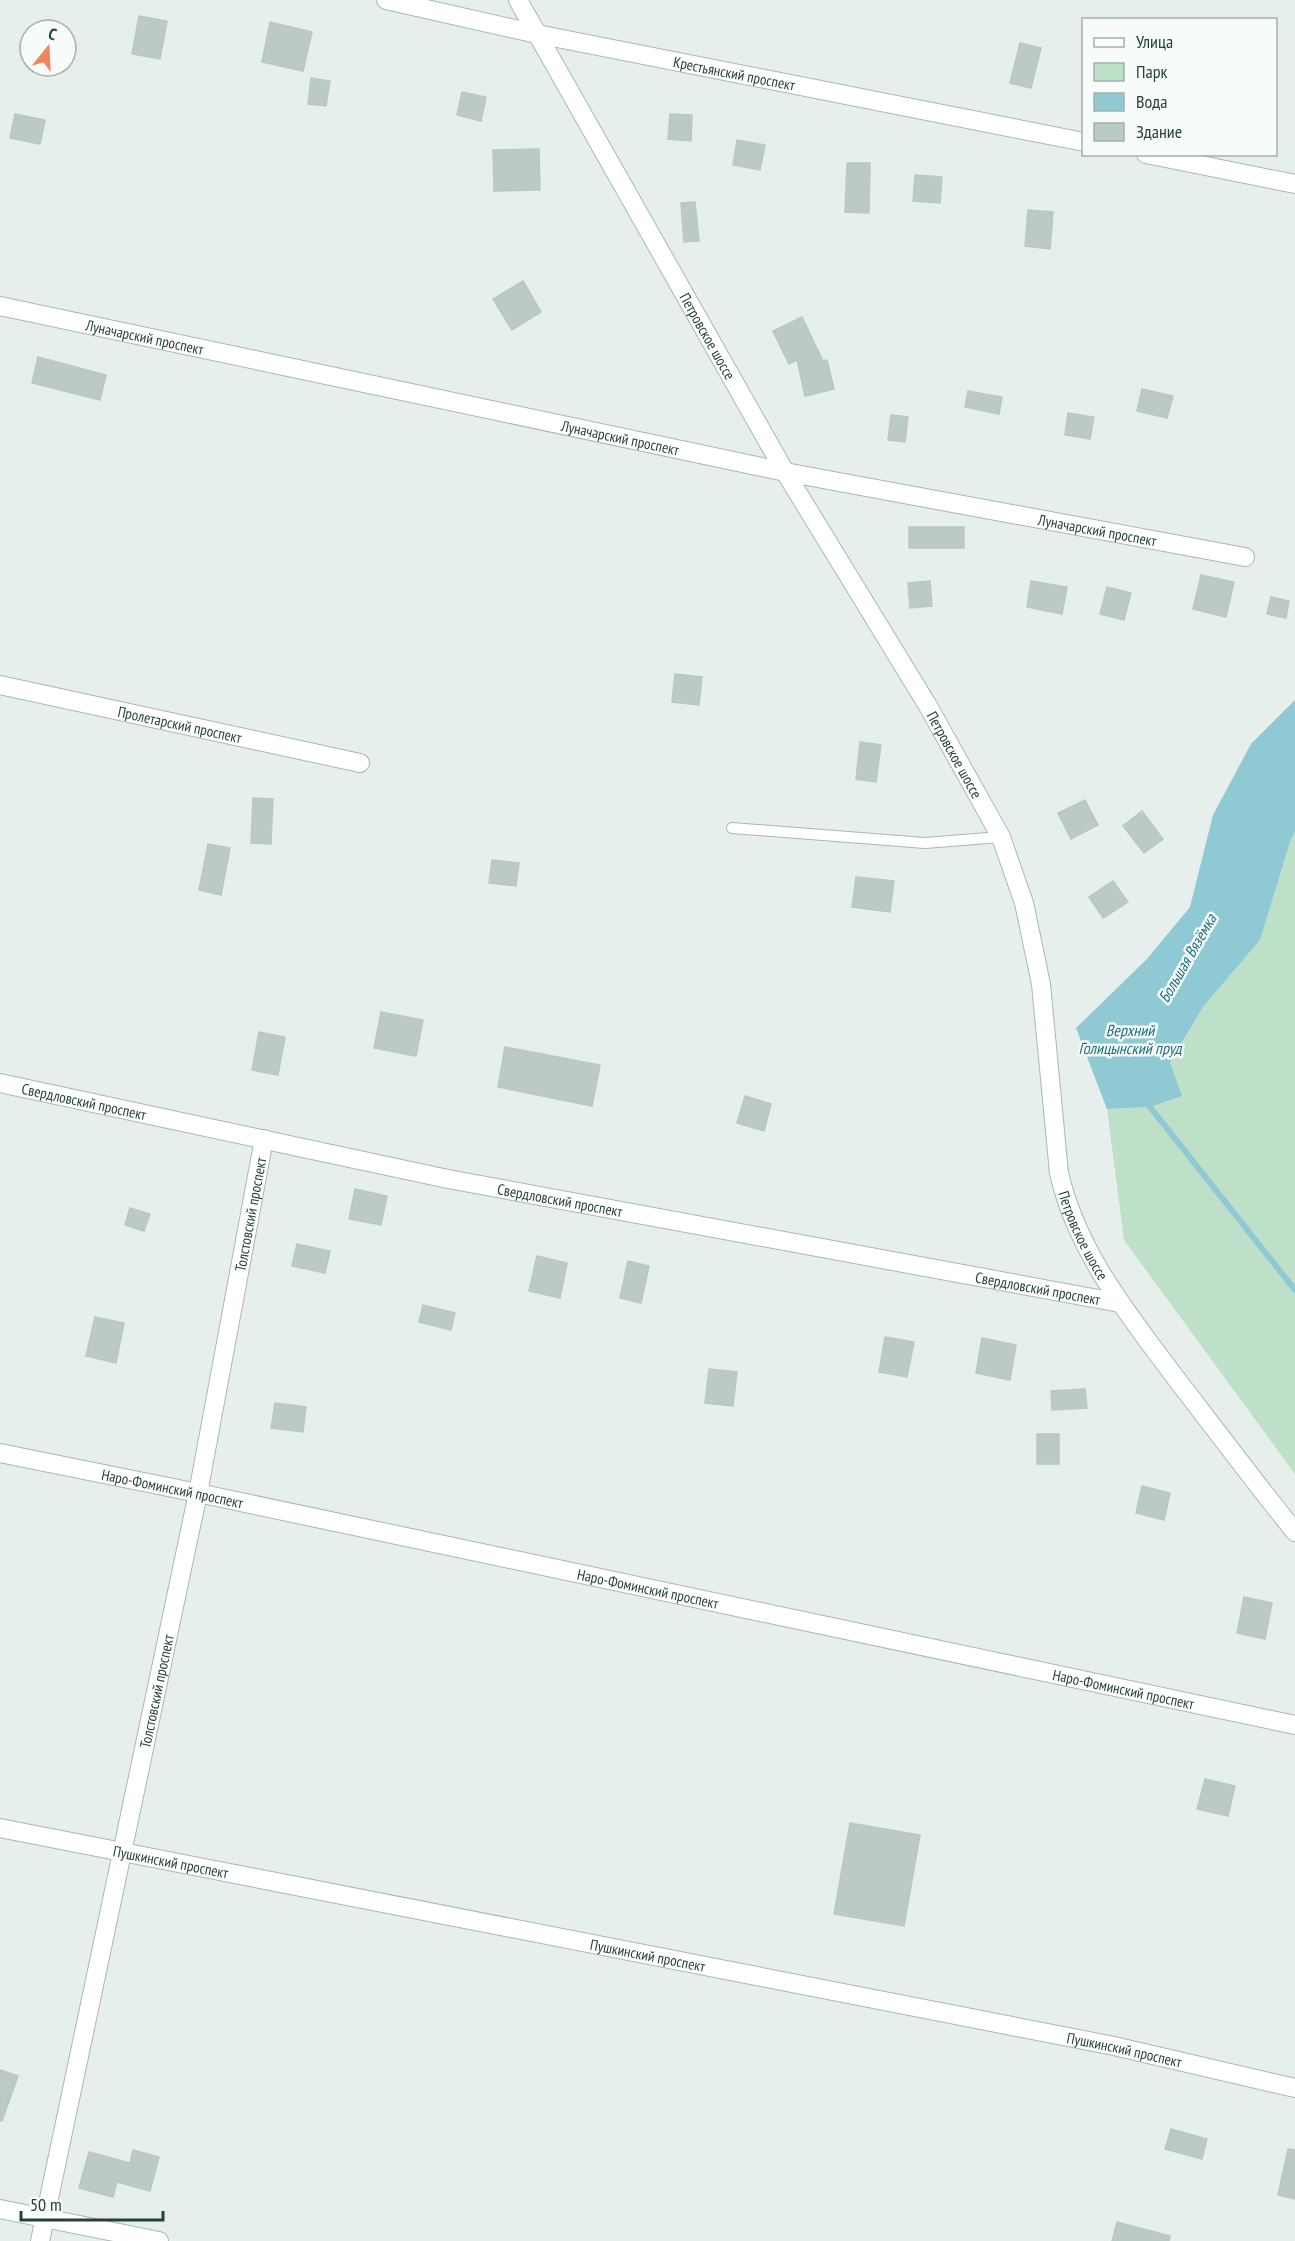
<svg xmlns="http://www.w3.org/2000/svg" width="1295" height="2241" font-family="'PT Sans Narrow',sans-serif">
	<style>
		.green { fill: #bfe0c8 }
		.water { fill: #8ec9d4 }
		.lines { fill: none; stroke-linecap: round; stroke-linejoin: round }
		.stream { stroke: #8ec9d4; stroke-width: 6 }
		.building { fill: #bbcac4; stroke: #b8c9c2; stroke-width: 1.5 }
		.lane-casing { stroke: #a8b8b2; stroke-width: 12 }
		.street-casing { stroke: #a8b8b2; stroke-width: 20 }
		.secondary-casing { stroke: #a4bbb3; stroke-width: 20 }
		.lane { stroke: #fff; stroke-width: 10 }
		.street { stroke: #fff; stroke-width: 18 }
		.secondary { stroke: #fff; stroke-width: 18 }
		.labels { text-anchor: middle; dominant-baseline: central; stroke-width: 5; stroke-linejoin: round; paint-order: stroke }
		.street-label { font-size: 15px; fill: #24423a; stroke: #f7fbf9 }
		.water-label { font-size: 16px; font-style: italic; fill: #1c6f80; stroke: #f7fbf9 }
	</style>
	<rect width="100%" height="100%" fill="#e6efeb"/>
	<path class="green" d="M1295,832v642l-171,-234 -17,-131 43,-2 20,-43 33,-57 57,-67 31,-101z"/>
	<path class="water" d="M1295,700v132l-4,7 -31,101 -57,67 -33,56 12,33 -32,11 -43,2 -31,-81 71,-69 43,-52 23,-92 38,-71z"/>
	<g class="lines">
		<path class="stream" d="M1150,1107l145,183"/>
	</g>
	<g class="building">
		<path d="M139,16l28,5 -7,38 -28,-5z"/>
		<path d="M270,22l42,10 -9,39 -41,-9z"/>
		<path d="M1020,43l21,5 -10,40 -21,-5z"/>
		<path d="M311,78l19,3 -4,25 -18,-2z"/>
		<path d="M462,92l24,5 -5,24 -24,-6z"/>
		<path d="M15,114l30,6 -5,24 -30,-6z"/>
		<path d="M670,114l22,1 -1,26 -23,-2z"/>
		<path d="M737,140l28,5 -5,25 -27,-5z"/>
		<path d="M539,149l1,41 -46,1 -1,-41z"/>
		<path d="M847,163h23l-1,50 -24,-1z"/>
		<path d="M915,175l27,2 -2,26 -27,-2z"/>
		<path d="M695,202l4,39 -15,1 -3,-39z"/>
		<path d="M1028,210l25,2 -3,37 -25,-3z"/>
		<path d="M523,281l18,31 -29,18 -19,-31z"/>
		<path d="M802,317l21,44 4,-1 7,29 -29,7 -8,-36 -8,4 -16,-33z"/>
		<path d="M38,357l68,18 -6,25 -68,-17z"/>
		<path d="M1142,389l31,7 -6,22 -30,-7z"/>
		<path d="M968,391l34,6 -3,17 -34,-7z"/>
		<path d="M1068,413l26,4 -4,22 -25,-4z"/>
		<path d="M891,415l17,2 -3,25 -17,-2z"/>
		<rect x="909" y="527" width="55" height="21"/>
		<path d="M1201,575l33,7 -8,35 -33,-8z"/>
		<path d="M930,581l2,25 -22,2 -2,-25z"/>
		<path d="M1031,581l36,6 -5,27 -35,-7z"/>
		<path d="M1107,587l24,6 -7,27 -24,-6z"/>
		<path d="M1271,597l18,4 -3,17 -19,-4z"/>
		<path d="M675,674l27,3 -3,28 -27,-3z"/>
		<path d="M860,742l21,3 -5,37 -20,-3z"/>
		<path d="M253,798l20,1 -2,45 -20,-1z"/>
		<path d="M1085,800l13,25 -27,14 -13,-26z"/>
		<path d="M1142,811l21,28 -19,14 -21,-27z"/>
		<path d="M208,844l22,4 -9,47 -22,-5z"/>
		<path d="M492,860l27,3 -3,23 -27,-3z"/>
		<path d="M856,877l38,4 -4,31 -38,-5z"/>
		<path d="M1113,881l15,21 -25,16 -14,-21z"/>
		<path d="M381,1012l42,8 -7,36 -42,-8z"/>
		<path d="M259,1032l26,5 -7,38 -26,-5z"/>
		<path d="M505,1047l95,18 -8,41 -94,-19z"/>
		<path d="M745,1096l26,8 -7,27 -27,-8z"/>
		<path d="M355,1189l32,7 -6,29 -32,-6z"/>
		<path d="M130,1208l20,6 -6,17 -19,-6z"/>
		<path d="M297,1244l33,7 -5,22 -33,-7z"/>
		<path d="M537,1256l30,7 -7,35 -31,-7z"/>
		<path d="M628,1261l21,5 -8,37 -21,-5z"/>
		<path d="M423,1305l32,8 -4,17 -32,-8z"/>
		<path d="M95,1317l29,6 -8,40 -30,-7z"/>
		<path d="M885,1337l29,5 -7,35 -28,-5z"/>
		<path d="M982,1338l34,7 -6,35 -34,-7z"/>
		<path d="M709,1369l28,3 -4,34 -28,-3z"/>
		<path d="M1085,1389l2,19 -35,2 -1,-19z"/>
		<path d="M275,1403l31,4 -3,25 -32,-4z"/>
		<rect x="1037" y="1434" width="22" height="30"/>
		<path d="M1142,1486l28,7 -6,27 -28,-7z"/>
		<path d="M1244,1597l28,6 -7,36 -28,-6z"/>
		<path d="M1205,1779l30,7 -7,30 -31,-7z"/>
		<path d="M850,1823l70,12 -16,91 -70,-12z"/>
		<path d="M0,2070l18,6 -16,45 -2,-1z"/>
		<path d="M1171,2129l36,10 -5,20 -37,-10z"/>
		<path d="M1288,2149l7,1v49l-17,-4z"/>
		<path d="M133,2150l26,7 -9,34 -33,-9 -4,15 -34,-9 10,-36 41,11z"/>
		<path d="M1117,2222l53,14 -1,5h-57z"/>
	</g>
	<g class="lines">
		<g class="lane-casing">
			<path id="lane" d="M732,828l193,15 76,-6"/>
		</g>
		<g class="street-casing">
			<g id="street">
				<path id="s1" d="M537,34l547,108"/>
				<path d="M1146,154l149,30"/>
				<path id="s2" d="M0,306l785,166 460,85"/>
				<path id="s3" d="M0,685l360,78"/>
				<path id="s4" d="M0,1083l448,96 672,124"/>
				<path id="s5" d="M0,1453l198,40 1097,232"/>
				<path id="s6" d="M0,1828l1114,218 181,42"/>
				<path id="s7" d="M40,2241l158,-748 66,-354"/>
			</g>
		</g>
		<g class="secondary-casing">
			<g id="secondary">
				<path d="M386,0l151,34"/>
				<path id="s8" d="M518,0l267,472 143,234 73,131 23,66 17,81 18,189c18,79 69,141 116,204 40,52 79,104 120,155"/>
				<path d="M0,2209l159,32"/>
			</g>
		</g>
		<use href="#lane" class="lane"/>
		<use href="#street" class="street"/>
		<use href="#secondary" class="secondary"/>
	</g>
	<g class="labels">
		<g class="street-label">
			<text stroke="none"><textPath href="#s1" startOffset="201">Крестьянский проспект</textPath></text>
			<text stroke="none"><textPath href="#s8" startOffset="386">Петровское шоссе</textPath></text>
			<text stroke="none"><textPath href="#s2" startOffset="148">Луначарский проспект</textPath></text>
			<text stroke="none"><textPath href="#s2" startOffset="634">Луначарский проспект</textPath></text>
			<text stroke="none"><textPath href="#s2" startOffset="1120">Луначарский проспект</textPath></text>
			<text stroke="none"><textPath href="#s3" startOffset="184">Пролетарский проспект</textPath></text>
			<text stroke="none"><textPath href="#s8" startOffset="872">Петровское шоссе</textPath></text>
			<text stroke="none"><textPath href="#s4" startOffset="86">Свердловский проспект</textPath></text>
			<text stroke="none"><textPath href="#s4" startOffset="572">Свердловский проспект</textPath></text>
			<text stroke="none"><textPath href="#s7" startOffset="1048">Толстовский проспект</textPath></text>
			<text stroke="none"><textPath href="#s8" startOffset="1376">Петровское шоссе</textPath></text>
			<text stroke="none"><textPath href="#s4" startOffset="1058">Свердловский проспект</textPath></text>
			<text stroke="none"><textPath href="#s5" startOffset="176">Наро-Фоминский проспект</textPath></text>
			<text stroke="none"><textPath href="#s5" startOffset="662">Наро-Фоминский проспект</textPath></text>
			<text stroke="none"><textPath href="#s5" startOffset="1148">Наро-Фоминский проспект</textPath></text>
			<text stroke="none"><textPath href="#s7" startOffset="562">Толстовский проспект</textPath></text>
			<text stroke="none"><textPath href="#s6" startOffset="174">Пушкинский проспект</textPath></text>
			<text stroke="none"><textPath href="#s6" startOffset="660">Пушкинский проспект</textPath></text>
			<text stroke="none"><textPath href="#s6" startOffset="1146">Пушкинский проспект</textPath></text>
		</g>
		<g class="water-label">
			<text transform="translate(1187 958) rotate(-60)">Большая Вязёмка</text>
			<text x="1130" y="1030">Верхний<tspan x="1130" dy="18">Голицынский пруд</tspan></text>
		</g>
	</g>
	<rect x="1082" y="18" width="195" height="138" fill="#f7fbf9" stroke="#a3b1ad" stroke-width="1.5"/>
	<rect x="1094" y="38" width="30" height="9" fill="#ffffff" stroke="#a3b1ad" stroke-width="1.5"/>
	<text x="1136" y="48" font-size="18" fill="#24423a">Улица</text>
	<rect x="1094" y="63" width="30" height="18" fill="#bfe0c8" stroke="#a3b1ad" stroke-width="1.5"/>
	<text x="1136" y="78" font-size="18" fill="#24423a">Парк</text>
	<rect x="1094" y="93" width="30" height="18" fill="#8ec9d4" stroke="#a3b1ad" stroke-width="1.5"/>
	<text x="1136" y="108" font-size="18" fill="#24423a">Вода</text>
	<rect x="1094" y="123" width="30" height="18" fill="#bbcac4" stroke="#a3b1ad" stroke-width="1.5"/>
	<text x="1136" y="138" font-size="18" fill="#24423a">Здание</text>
	<g transform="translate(48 48) rotate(18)"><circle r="28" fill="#f7fbf9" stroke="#a3b1ad" stroke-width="1.5"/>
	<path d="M0-4.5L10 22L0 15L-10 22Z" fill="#f4845f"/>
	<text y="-9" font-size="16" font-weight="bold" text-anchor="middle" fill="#24423a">С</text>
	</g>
	<path d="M21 2211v9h142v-9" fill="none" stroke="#24423a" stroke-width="3"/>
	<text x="30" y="2211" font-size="18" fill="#24423a" stroke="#f7fbf9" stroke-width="4.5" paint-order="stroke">50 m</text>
</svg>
